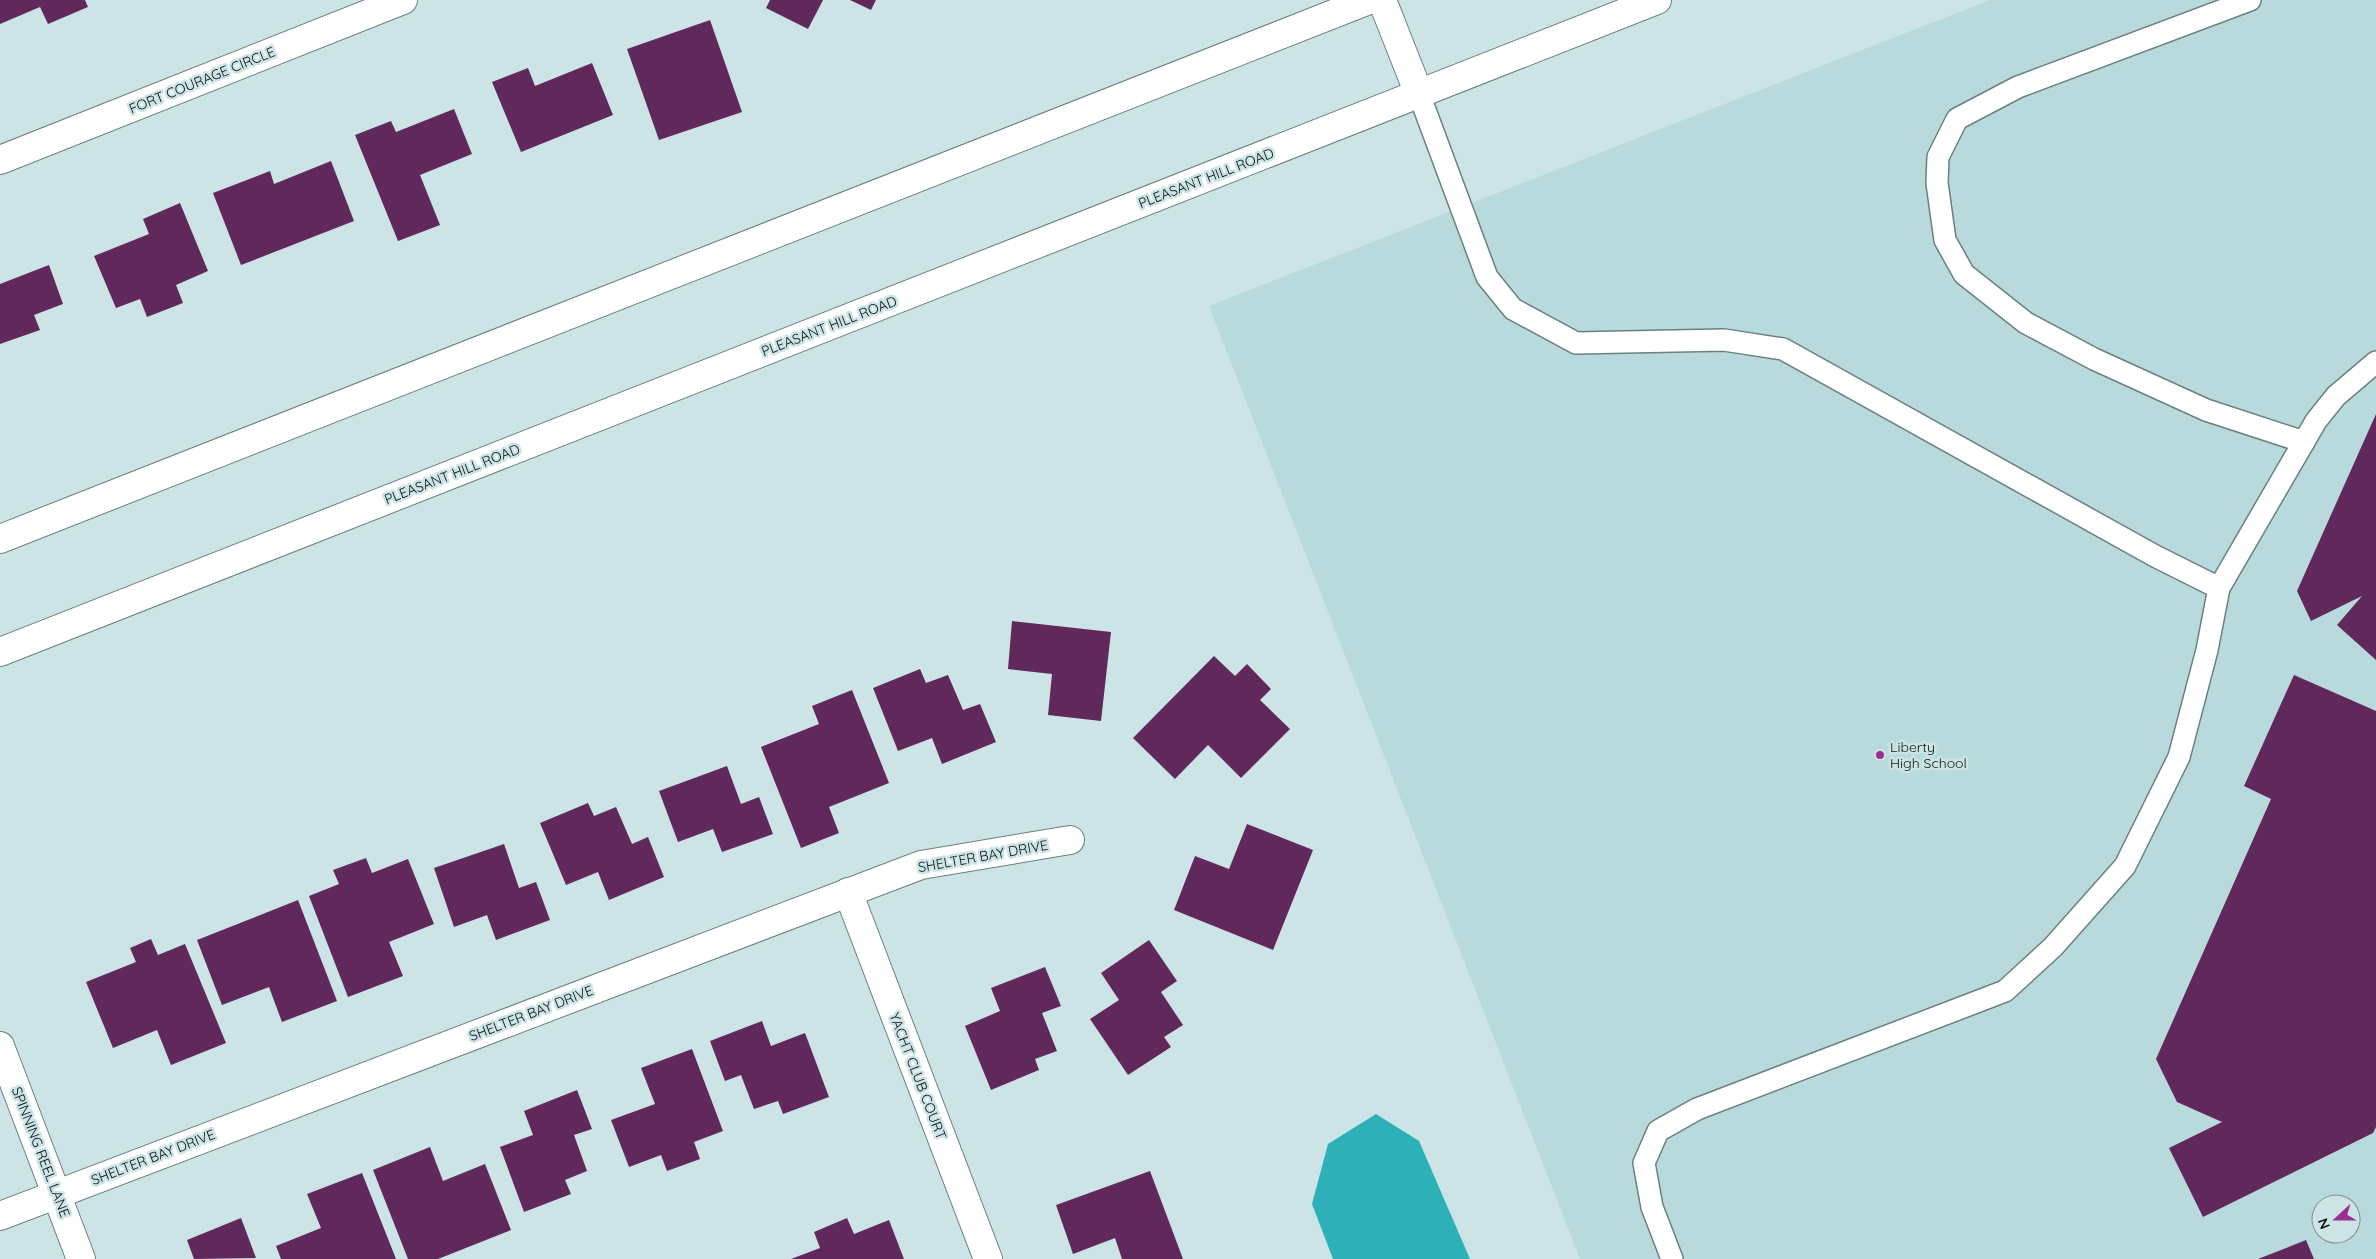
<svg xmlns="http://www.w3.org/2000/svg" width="2376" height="1259" font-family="Quicksand,sans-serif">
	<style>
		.built { fill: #b8dadc; fill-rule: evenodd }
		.water { fill: #2eb0b9 }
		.building { fill: #61285b }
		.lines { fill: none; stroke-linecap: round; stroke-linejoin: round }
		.service-casing { stroke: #6a8081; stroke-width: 24 }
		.minor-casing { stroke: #6a8081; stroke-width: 30 }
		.primary-casing { stroke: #6a8081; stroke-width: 30 }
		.service { stroke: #fff; stroke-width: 21 }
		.minor { stroke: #fff; stroke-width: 28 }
		.primary { stroke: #fff; stroke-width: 28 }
		.poi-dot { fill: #9a2f90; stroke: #cce4e5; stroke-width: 2 }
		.labels { text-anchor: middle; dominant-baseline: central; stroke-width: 5; stroke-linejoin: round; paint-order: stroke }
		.street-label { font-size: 14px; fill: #0b1314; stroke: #cce4e5 }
		.poi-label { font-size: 14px; fill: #0b1314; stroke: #cce4e5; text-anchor: start }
	</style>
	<rect width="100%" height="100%" fill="#cce4e5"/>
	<path class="built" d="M1990,0h386v1259h-796l-371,-953zM2321,1204h30v30h-30z"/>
	<path class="water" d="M1376,1114l43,27 51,118h-137l-21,-55 16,-60z"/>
	<g class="building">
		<path d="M0,0h85l3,7 -40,17 -8,-17 -40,17z"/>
		<path d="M770,0h53l-15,29 -42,-21z"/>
		<path d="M850,0h26l-5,10z"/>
		<path d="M710,20l32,92 -83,28 -32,-91z"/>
		<path d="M592,63l21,52 -92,37 -29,-70 36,-14 7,18z"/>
		<path d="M454,109l18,45 -52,21 20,50 -42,16 -43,-106 36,-14 5,11z"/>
		<path d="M331,161l23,60 -113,44 -28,-72 57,-22 4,13z"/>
		<path d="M180,203l28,68 -32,14 7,18 -36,14 -7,-18 -24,9 -22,-52 55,-22 -6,-15z"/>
		<path d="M49,265l14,39 -29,11 6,15 -40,14v-60z"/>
		<path d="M2376,414v246l-39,-35 25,-29 -51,25 -14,-30z"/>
		<path d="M1012,621l99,11 -10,89 -53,-6 4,-41 -44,-5z"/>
		<path d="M1214,656l21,20 12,-12 24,25 -11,11 30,29 -49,49 -33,-33 -33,34 -42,-41z"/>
		<path d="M920,669l6,14 22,-8 15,35 17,-6 16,38 -54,22 -10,-26 -34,13 -25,-63z"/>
		<path d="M2294,675l82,36v416l-3,6 -170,84 -34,-69 53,-26 -45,-20 -21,-43 115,-260 -27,-13z"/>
		<path d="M852,690l37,93 -60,24 10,26 -38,15 -40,-101 58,-23 -7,-18z"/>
		<path d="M727,766l14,38 18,-7 14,37 -51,18 -9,-23 -35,13 -19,-51z"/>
		<path d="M588,803l6,13 22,-9 16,37 16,-7 16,40 -55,23 -11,-28 -32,13 -26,-62z"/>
		<path d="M1247,824l66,26 -40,100 -99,-40 21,-54 34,13z"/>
		<path d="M504,844l15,44 17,-6 14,38 -54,20 -9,-25 -33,12 -20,-59z"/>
		<path d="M366,858l6,15 36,-14 26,65 -45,18 14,34 -55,21 -39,-101 30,-12 -6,-14z"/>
		<path d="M298,900l39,101 -55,21 -13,-35 -47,18 -25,-65z"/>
		<path d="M151,939l7,16 27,-11 41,99 -55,22 -14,-35 -44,18 -27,-66 50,-20 -6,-14z"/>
		<path d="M1149,940l28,41 -16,11 22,33 -19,12 7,10 -43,28 -38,-56 29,-19 -18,-27z"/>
		<path d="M1045,967l16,39 -19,7 15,38 -22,8 4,11 -48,20 -26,-64 35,-15 -9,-23z"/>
		<path d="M762,1021l9,25 34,-13 24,64 -46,17 -5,-13 -24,8 -13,-34 -16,6 -15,-40z"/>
		<path d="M692,1049l31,82 -29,11 6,17 -33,12 -6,-16 -32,12 -18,-47 44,-16 -14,-36z"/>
		<path d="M577,1090l15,39 -18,6 13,36 -22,9 6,14 -47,18 -24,-65 33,-12 -9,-24z"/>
		<path d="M430,1147l13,34 42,-17 26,66 -73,29h-30l-35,-89z"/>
		<path d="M1150,1171l33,88h-61l-7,-21 -42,16 -17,-49z"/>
		<path d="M362,1173l34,86h-115l-5,-13 45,-18 -14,-34z"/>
		<path d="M241,1218l15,40 -62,1 -7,-19z"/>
		<path d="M847,1218l7,16 35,-14 15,39h-113l29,-11 -6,-16z"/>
		<path d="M2306,1240l8,19h-56z"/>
	</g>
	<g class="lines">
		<g class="service-casing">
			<g id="service">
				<path d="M2250,0l-232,87 -61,32 -19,38 -1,26 8,57 19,34 62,49 68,36 112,51 98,32"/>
				<path d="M1419,94l68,183 26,32 63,34 148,-3 59,9 372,207 64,32"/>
				<path d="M1672,1259l-20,-52 -8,-44 14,-32 39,-22 308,-118 48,-44 72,-81 54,-109 28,-107 12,-62 97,-167 20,-25 40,-34"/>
			</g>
		</g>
		<g class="minor-casing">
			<g id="minor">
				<path d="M1382,0l37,94"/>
				<path d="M0,160l403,-160"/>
				<path d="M848,892l140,367"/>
				<path d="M0,1046l81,213"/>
				<path d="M0,1216l921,-351 149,-25"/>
			</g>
		</g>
		<g class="primary-casing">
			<g id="primary">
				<path d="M0,539l1369,-539"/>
				<path d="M0,652l1657,-652"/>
			</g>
		</g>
		<use href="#service" class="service"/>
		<use href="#minor" class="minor"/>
		<use href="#primary" class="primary"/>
	</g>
	<circle class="poi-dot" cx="1880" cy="755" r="5"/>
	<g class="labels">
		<g class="street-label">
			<text transform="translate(202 80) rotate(-22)">FORT COURAGE CIRCLE</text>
			<text transform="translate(1206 178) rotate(-21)">PLEASANT HILL ROAD</text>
			<text transform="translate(829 326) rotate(-21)">PLEASANT HILL ROAD</text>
			<text transform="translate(452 474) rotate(-21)">PLEASANT HILL ROAD</text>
			<text transform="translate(983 856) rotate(-10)">SHELTER BAY DRIVE</text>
			<text transform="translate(531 1013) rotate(-21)">SHELTER BAY DRIVE</text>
			<text transform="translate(918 1076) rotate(69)">YACHT CLUB COURT</text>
			<text transform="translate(41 1152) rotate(69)">SPINNING REEL LANE</text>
			<text transform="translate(153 1157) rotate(-21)">SHELTER BAY DRIVE</text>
		</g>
		<g class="poi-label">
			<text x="1890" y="747">Liberty<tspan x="1890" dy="16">High School</tspan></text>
		</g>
	</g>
	<g transform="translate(2336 1219) rotate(249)"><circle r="24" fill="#cce4e5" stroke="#7f9091"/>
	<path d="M0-4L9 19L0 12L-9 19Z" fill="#9a2f90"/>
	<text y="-8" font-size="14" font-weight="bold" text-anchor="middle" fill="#0b1314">N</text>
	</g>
</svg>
